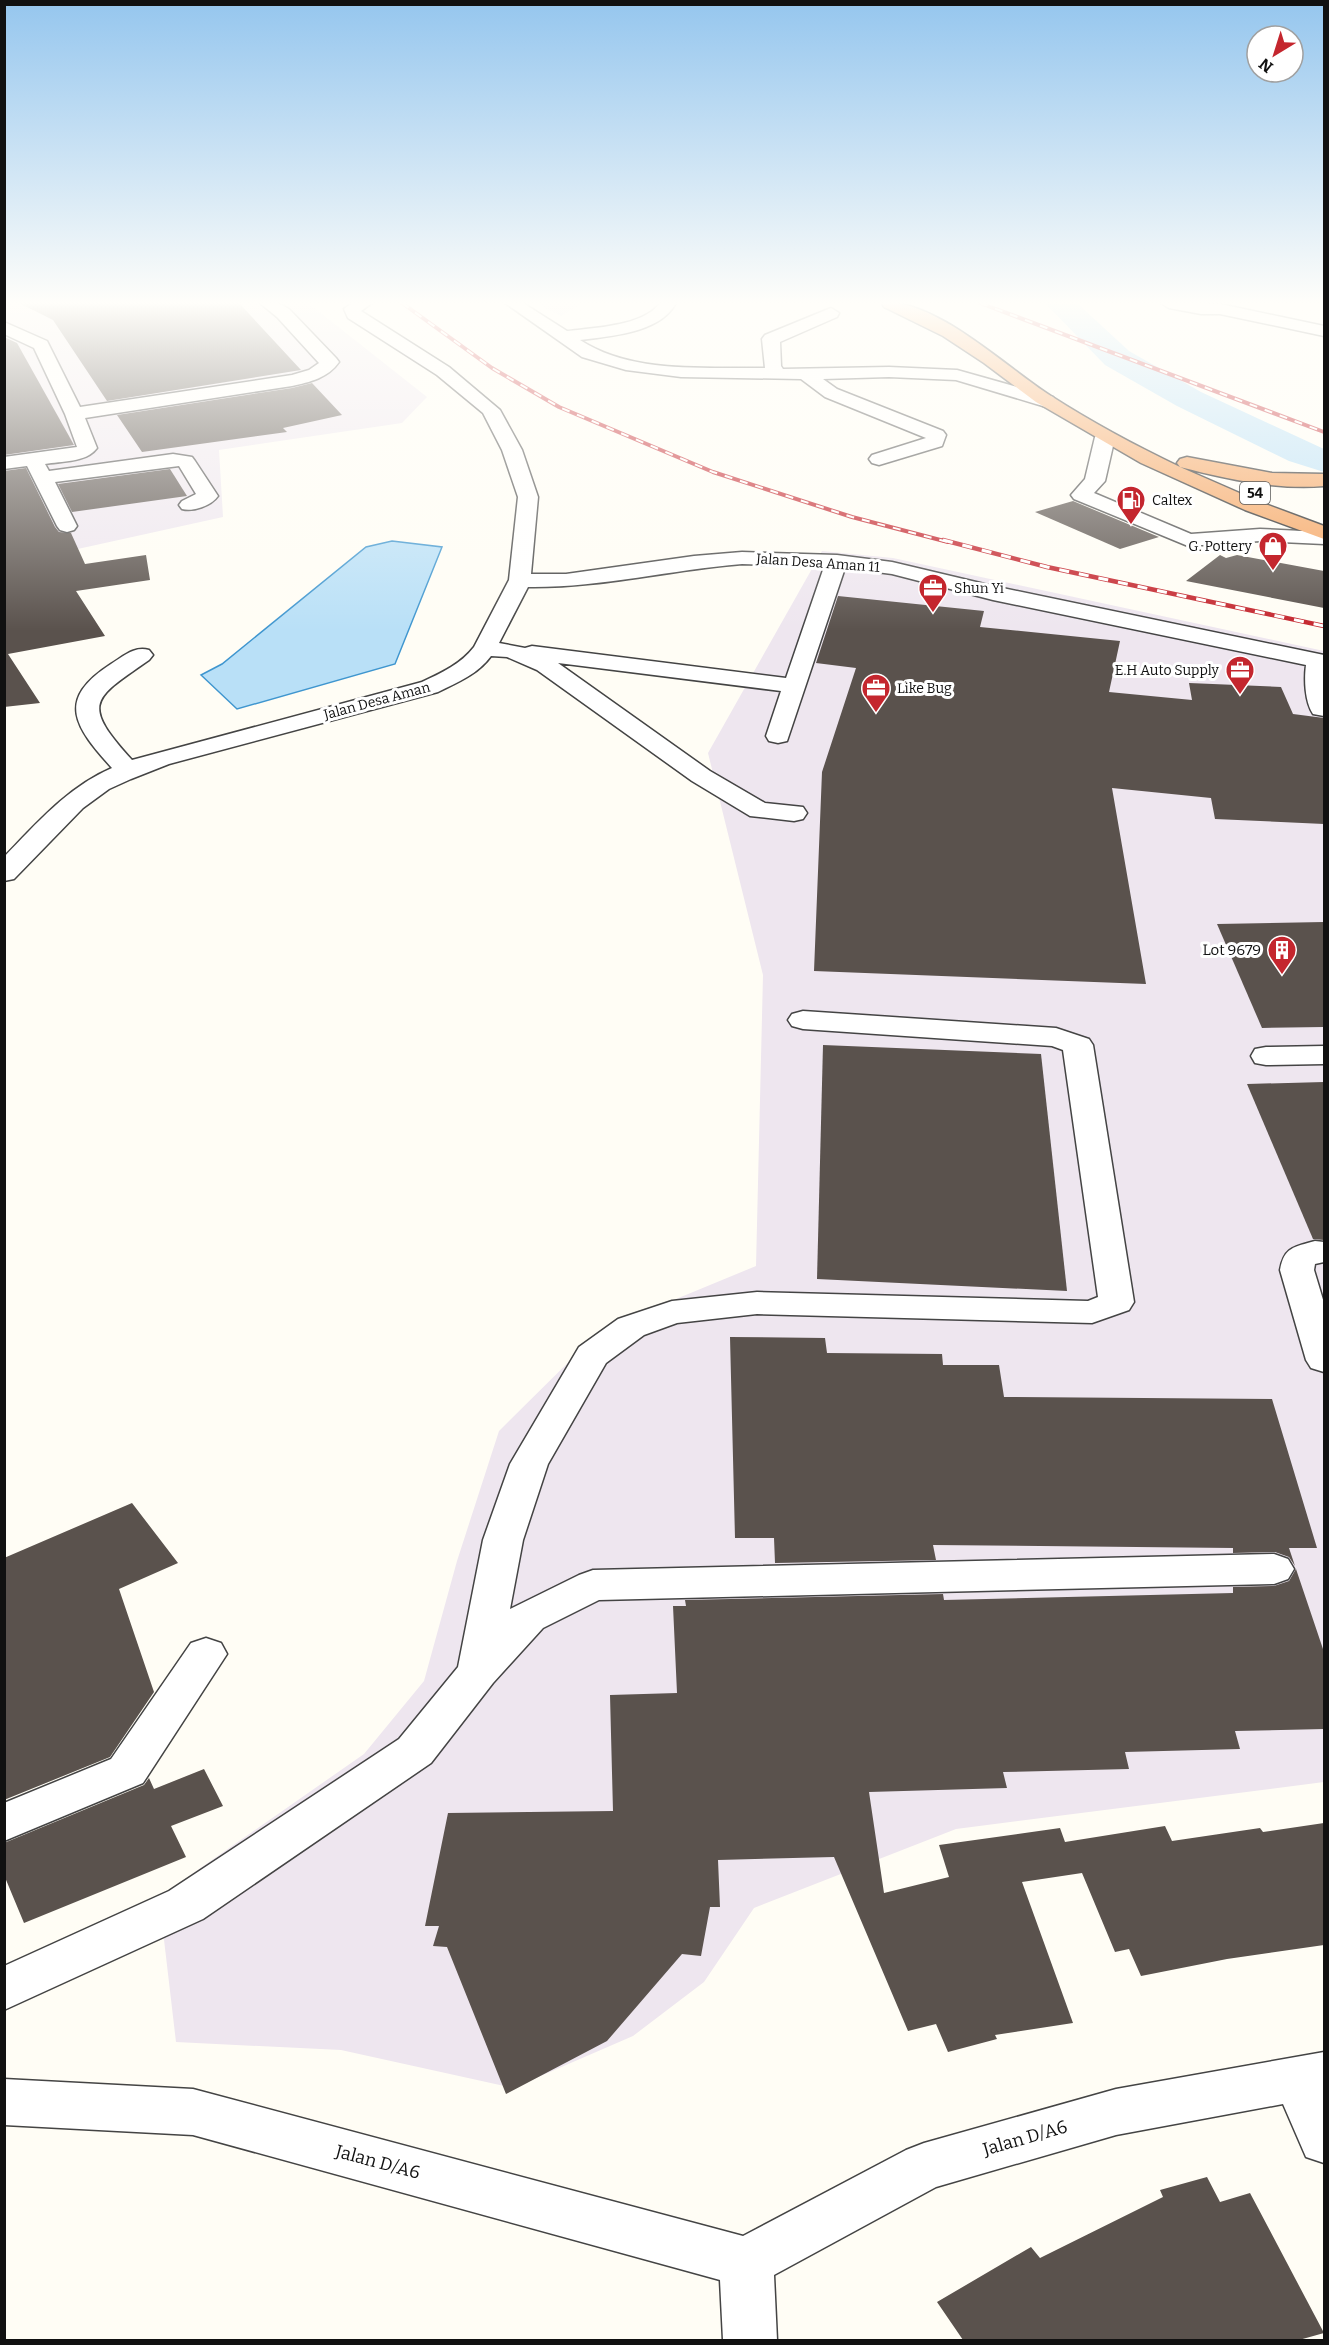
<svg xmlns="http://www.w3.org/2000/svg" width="1329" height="2345" font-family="Bitter,serif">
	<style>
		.industrial { fill: #eee6ef }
		.water { fill: #b9e0f7; stroke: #3f96cf; stroke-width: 1.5 }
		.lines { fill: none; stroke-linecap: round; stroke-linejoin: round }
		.river { fill: #b9e0f7; fill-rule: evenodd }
		.building { fill: #5a524d }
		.minor-casing { stroke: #444; stroke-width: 3 }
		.highway-casing { stroke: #222; stroke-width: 3 }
		.minor { fill: #fff; fill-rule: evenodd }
		.highway { fill: #f5a25d; fill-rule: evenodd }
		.rail-far1-casing { stroke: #c4262e; stroke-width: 4 }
		.rail-casing { stroke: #c4262e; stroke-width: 4.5 }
		.rail-far1 { stroke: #fff; stroke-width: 2; stroke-dasharray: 8; stroke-linecap: butt }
		.rail { stroke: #fff; stroke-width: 3; stroke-dasharray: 10; stroke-linecap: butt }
		.labels { text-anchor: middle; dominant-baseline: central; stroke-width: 6; stroke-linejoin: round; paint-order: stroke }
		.shield { fill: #fff; stroke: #585858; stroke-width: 1.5 }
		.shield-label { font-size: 14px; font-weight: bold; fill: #111 }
		.far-poi-label { font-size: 14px; fill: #111; stroke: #fff; text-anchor: start }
		.far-street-label { font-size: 14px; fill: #111; stroke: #fff }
		.poi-label { font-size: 15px; fill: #111; stroke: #fff; text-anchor: end }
		.near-street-label { font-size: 18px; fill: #111; stroke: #fff }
	</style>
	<rect width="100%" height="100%" fill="#fffdf5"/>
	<g class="industrial">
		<path d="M4,303h304l119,94 -25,26 -183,27 4,67 -218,48z"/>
		<path d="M535,303h48l-22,13z"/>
		<path d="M822,551l71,7 431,93v1131l-368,47 -202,79 -50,74 -71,54 -120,52 -172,-38 -165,-8 -17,-145 205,-143 60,-73 33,-120 42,-130 102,-101 155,-64 7,-291 -55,-222z"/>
	</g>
	<path class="water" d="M392,541l50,6 -47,117 -158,45 -36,-34 21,-11 144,-117z"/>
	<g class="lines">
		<path class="river" d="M1045,303h32l52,48 72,41 123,57v23l-35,-11 -112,-55 -72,-41z"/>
	</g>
	<g class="building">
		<path d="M19,303h220l62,67 -194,31 -54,-81z"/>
		<path d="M4,337l13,6 57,102 -70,10z"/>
		<path d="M312,383l30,32 -59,13 4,4 -145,20 -25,-37 175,-27z"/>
		<path d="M26,468l29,59 4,5 12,1 14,31 61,-9 4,25 -74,11 29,45 -97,18 32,49 -36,4v-236z"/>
		<path d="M170,469l17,27 -115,16 -14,-28z"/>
		<path d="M1073,501l86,36 -39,12 -85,-37z"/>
		<path d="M1220,555l6,3 11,-3 87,16v37l-138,-27z"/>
		<path d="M838,596l146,15 -4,16 140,14 -11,51 83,8 -3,-17 92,4 12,27 31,4v106l-109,-5 -4,-21 -99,-10 34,196 -332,-13 8,-199 34,-104 -40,-5z"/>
		<path d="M1324,922v105l-62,1 -45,-104z"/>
		<path d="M823,1045l218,9 26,237 -250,-12z"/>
		<path d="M1324,1082v158l-11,-1 -66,-155z"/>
		<path d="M730,1337l95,1 2,15 115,1 1,11h56l5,32 268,2 45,149h-28l6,18 -6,-9 -14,-5 -42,1v-5l-300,-3 3,15 -161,3 -1,-25h-39z"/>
		<path d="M132,1503l46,60 -59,26 35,103 -44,65 -106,43v-242z"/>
		<path d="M1296,1569l28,83v77l-89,2 5,18 -115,3 4,17 -126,3 4,16 -138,4 15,101 65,-16 -10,-32 121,-17 5,14 100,-16 7,15 88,-13 3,4 61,-9v122l-97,14 -86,17 -12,-27 -14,3 -33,-79 -60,9 51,141 -78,12 2,4 -49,13 -12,-28 -28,7 -74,-174 -116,3 2,47h-10l-9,49 -19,-2 -75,87 -101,53 -59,-147 -14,-1 6,-20h-14l23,-113 165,-2 -3,-116 67,-2 -4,-87h13l-1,-6 258,-6 1,6 289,-7v-6l41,-1 15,-5z"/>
		<path d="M204,1769l19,37 -52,20 15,31 -162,66 -20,-48v-32l140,-58 5,-7 5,11z"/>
		<path d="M1207,2177l13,25 30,-9 74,140 -25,7h-336l-26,-38 94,-55 9,11 123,-61 -3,-7z"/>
	</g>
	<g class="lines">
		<g class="minor-casing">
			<g id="minor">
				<path d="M260,303h18l11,6 47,49 3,4c-11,16 -29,20 -47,24l-207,32 12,30c-11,15 -36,13 -52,16l4,7 124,-17 19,3 3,4 23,35c-7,10 -25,16 -36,13l-3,-4 3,-4 14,-7 -17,-28 -124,16 22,44 -3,4 -7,2 -7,-2 -3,-4 -30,-60 -23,3v-12l73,-10 -12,-33 -31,-66 -30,-14v-12l43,19 33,66 212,-32 17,-5 10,-7 -42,-46z"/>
				<path d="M352,303h20l-11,8 88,56 51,43 22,40 16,47 -7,77h35l128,-18 48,-4 95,3 55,7 101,24 331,69v61l-11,-2c-8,-12 -9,-34 -7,-49l-313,-65 -101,-26 -47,-6 -58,173 -9,2 -9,-2 -3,-5 15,-45 -223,-28 152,108 55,32 38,4 4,6 -4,6 -9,2 -44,-5 -58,-35 -155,-111 -30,-13 -16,-1c-13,18 -33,26 -53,36l-269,72 -38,15 -22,10 -26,19 -69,71 -10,2v-24c33,-34 64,-70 108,-89 -37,-41 -57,-68 -1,-104 13,-8 23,-18 38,-14l4,5 -4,5c-56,39 -69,43 -17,100l290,-78c19,-9 39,-18 52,-35l35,-67 9,-83 -16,-47 -19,-37 -46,-38 -89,-57 -4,-9zM742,564l82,3 -38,111 -254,-32 -7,2 -26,-5 29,-56c71,1 142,-17 214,-23z"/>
				<path d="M505,303h18l44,28c26,-3 77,-5 93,-28h16c-16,30 -65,33 -96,37 52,34 125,27 185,28l-3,-29 3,-4 66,-27 8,5 -2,4 -57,25 1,24 2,3 106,-2 68,3 96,27 2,4 -2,4 -7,2 -90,-27 -67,-3 -66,2 14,10 106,42 3,4 -4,11 -63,19 -7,-2 -3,-4 3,-4 54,-17 -101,-41 -24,-18 -120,-2 -55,-7 -44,-13z"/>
				<path d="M1161,303l59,1 104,22v10l-104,-22h-19l-32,-6z"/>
				<path d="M1105,431l7,2 3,4 -10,44 -11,12 97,41 69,-5 64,3v12l-64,-3 -72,5 -114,-47 -3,-4 14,-16 10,-42 3,-4z"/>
				<path d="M803,1011l253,17 33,11 4,6 41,257 -5,8 -37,13 -335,-9 -80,9 -33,12 -38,28 -58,101 -25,76 -13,69 69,-34 14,-5 681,-16 14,5 6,10 -6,10 -14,5 -675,16 -56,28 -50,55 -62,80 -228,156 -199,91v-44l165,-75 230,-152 59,-72 25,-127 27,-76 69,-117 39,-28 54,-18 85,-9 331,9 10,-4 -35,-247 -11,-4 -249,-17 -11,-3 -4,-6 4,-6z"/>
				<path d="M1324,1046v18l-58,1 -11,-2 -4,-7 4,-7 11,-2z"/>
				<path d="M1315,1241l9,1v20l-9,2 -1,6 10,33v69l-13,-4 -5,-8 -26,-90c4,-23 14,-23 35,-29z"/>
				<path d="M206,1638l15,5 6,11 -84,129 -139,58v-38l107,-44 80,-116z"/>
				<path d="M1324,2052v111l-18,-6 -23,-53 -167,31 -180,52 -162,88 3,65h-54l-3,-60 -527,-145 -189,-10v-46l189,10 550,147 163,-86 18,-7 192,-54z"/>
			</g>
		</g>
		<g class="highway-casing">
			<path id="highway" d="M882,303c52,-6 126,66 169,93 42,27 85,50 129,71l-3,-4 3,-4 7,-2 85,16 52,1v12c-48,4 -97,-7 -144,-19l80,35 64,24v13l-79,-29 -104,-47 -105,-61 -52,-39 -41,-27 -59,-29z"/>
		</g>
		<use href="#minor" class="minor"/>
		<use href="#highway" class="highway"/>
		<g class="rail-far1-casing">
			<g id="rail-far1">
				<path d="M402,303l90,65 67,39 154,65 139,45 96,25"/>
				<path d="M980,303l344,129"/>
			</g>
		</g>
		<g class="rail-casing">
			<path id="rail" d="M943,540l104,27 277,59"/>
		</g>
		<use href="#rail-far1" class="rail-far1"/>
		<use href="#rail" class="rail"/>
	</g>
	<linearGradient id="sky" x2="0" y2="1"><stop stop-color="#95c6ee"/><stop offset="0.48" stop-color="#fffefa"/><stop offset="1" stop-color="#fffefa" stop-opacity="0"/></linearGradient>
	<rect width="1329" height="631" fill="url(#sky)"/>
	<defs>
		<g id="fuel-pin" transform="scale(1.5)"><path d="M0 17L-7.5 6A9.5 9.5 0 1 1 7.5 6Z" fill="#c4262e" stroke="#fff"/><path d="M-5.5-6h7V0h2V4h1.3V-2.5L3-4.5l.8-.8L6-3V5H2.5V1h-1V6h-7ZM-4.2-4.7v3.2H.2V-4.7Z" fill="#fff"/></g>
		<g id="shop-pin" transform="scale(1.5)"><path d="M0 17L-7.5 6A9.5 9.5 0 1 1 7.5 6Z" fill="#c4262e" stroke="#fff"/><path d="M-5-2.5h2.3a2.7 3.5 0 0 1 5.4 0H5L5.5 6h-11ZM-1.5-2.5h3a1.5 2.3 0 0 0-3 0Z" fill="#fff"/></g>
		<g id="office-pin" transform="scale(1.5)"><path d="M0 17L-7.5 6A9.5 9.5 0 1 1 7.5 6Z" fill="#c4262e" stroke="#fff"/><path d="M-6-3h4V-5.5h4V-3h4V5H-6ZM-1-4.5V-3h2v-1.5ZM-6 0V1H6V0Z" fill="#fff"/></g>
		<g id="building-pin" transform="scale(1.5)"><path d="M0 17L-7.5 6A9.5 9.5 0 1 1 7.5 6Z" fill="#c4262e" stroke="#fff"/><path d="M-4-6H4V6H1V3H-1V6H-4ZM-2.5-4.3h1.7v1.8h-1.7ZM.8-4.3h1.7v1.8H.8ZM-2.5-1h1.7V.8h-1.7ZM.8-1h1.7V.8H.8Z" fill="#fff"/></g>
	</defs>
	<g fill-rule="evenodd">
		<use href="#fuel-pin" x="1131" y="500"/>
		<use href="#shop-pin" x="1273" y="546"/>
		<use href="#office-pin" x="933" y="588"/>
		<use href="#office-pin" x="1240" y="670"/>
		<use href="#office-pin" x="876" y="688"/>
		<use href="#building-pin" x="1282" y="950"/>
	</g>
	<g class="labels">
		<rect class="shield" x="1240" y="482" width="30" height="22" rx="4.5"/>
		<g class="shield-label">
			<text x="1255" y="493">54</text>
		</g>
		<g class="far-poi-label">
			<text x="1152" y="500">Caltex</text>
			<text x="1252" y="546" text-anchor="end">G. Pottery</text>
			<text x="954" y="588">Shun Yi</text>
			<text x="1219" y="670" text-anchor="end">E.H Auto Supply</text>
			<text x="897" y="688">Like Bug</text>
		</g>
		<g class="far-street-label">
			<text transform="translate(818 563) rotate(4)">Jalan Desa Aman 11</text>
			<text transform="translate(377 701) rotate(-15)">Jalan Desa Aman</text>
		</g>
		<g class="poi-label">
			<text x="1261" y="950">Lot 9679</text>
		</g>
		<g class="near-street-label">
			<text transform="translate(1025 2138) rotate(-16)">Jalan D/A6</text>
			<text transform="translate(378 2162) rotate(15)">Jalan D/A6</text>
		</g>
	</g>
	<rect width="1329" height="2345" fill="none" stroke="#111111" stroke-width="12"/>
	<g transform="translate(1275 54) rotate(218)"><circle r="28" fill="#ffffff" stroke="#a0a0a0" stroke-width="1.5"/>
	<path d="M0-4.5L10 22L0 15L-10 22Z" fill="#c4262e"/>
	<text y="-9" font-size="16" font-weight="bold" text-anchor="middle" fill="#111111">N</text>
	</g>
</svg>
